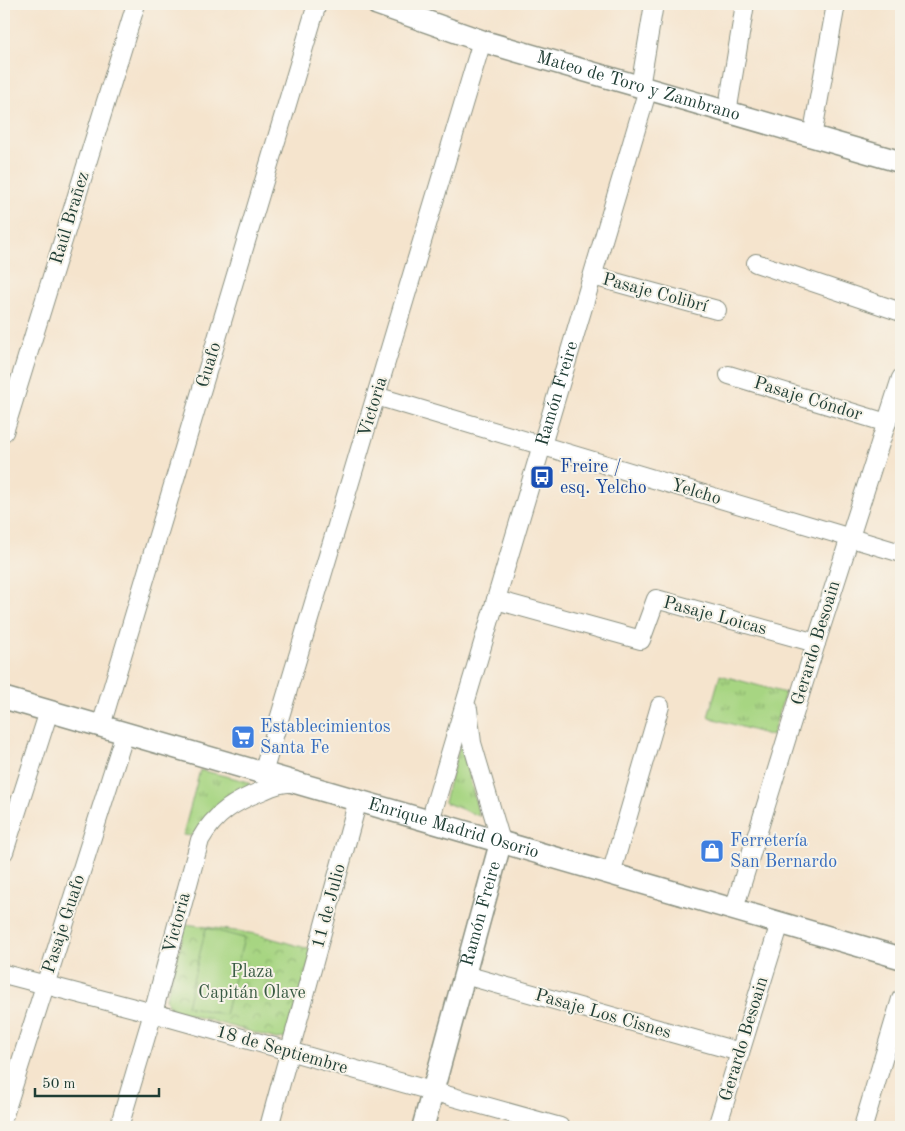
<svg xmlns="http://www.w3.org/2000/svg" width="905" height="1131" font-family="'Old Standard TT',serif">
	<style>
		.grass { fill: url(#grass-tufts); stroke: #63895b }
		.park { fill: url(#park-crowns); stroke: #63895b }
		.pitch { fill: #a7d582; stroke: #63895b }
		.lines { fill: none; stroke-linecap: round; stroke-linejoin: round }
		.minor-casing { stroke: #8a9080; stroke-width: 20 }
		.tertiary-casing { stroke: #8a9080; stroke-width: 24 }
		.minor { stroke: #fff; stroke-width: 18 }
		.tertiary { stroke: #fff; stroke-width: 21 }
		.labels { text-anchor: middle; dominant-baseline: central; stroke-width: 4; stroke-linejoin: round; paint-order: stroke }
		.street-label { font-size: 18px; fill: #1f3d34; stroke: #f7f3e8 }
		.transit-label { font-size: 18px; fill: #164399; stroke: #f7f3e8; text-anchor: start }
		.shop-label { font-size: 18px; fill: #366cbe; stroke: #f7f3e8; text-anchor: start }
		.park-label { font-size: 18px; fill: #3a5b44; stroke: #f7f3e8 }
	</style>
	<defs>
		<pattern id="grass-tufts" width="24" height="20" patternUnits="userSpaceOnUse" patternTransform="scale(1.25)"><rect width="24" height="20" fill="#a7d582"/><path d="M3 7l-1-3M5 7V3M7 7l1-3M15 17l-1-3M17 17v-4M19 17l1-3" fill="none" stroke="#87ae6b"/></pattern>
		<pattern id="park-crowns" width="20" height="18" patternUnits="userSpaceOnUse" patternTransform="scale(1.25)"><rect width="20" height="18" fill="#a7d582"/><path d="M2 6a3 3 0 1 1 6 0M12 15a3 3 0 1 1 6 0" fill="none" stroke="#87ae6b"/></pattern>
	</defs>
	<rect width="100%" height="100%" fill="#f7f3e8"/>
	<filter id="ink" filterUnits="userSpaceOnUse"><feTurbulence type="fractalNoise" baseFrequency=".02" numOctaves="2"/><feDisplacementMap in="SourceGraphic" scale="10" xChannelSelector="R" yChannelSelector="G"/><feConvolveMatrix kernelMatrix="1 2 1 2 8 2 1 2 1" color-interpolation-filters="sRGB"/></filter>
	<filter id="wash" filterUnits="userSpaceOnUse"><feTurbulence type="fractalNoise" baseFrequency=".0096" numOctaves="4" result="noise"/><feDisplacementMap in="SourceGraphic" scale="20" xChannelSelector="R" yChannelSelector="G"/><feGaussianBlur stdDeviation="1.12" result="paint"/><feColorMatrix in="noise" values="0 0 0 0 0 0 0 0 0 0 0 0 0 0 0 0 0 1.4 0 .05"/><feComposite in="paint" operator="in"/></filter>
	<g filter="url(#wash)">
		<rect width="100%" height="100%" fill="#f5e4cd"/>
		<g class="grass">
			<path d="M720,675l65,18 -13,43 -64,-19z"/>
			<path d="M461,741l18,75 -35,-14z"/>
			<path d="M200,770l46,11 3,2v3l-38,25 -19,25 -9,-1z"/>
		</g>
		<path class="park" d="M186,924l70,10 57,16 -26,88 -11,1 -103,-29 -4,-3 -3,-9z"/>
		<path class="pitch" d="M206,928l38,10 -19,77 -38,-9z"/>
	</g>
	<g filter="url(#ink)">
		<g class="lines">
			<g class="minor-casing">
				<g id="minor">
					<path d="M640,87l14,-83"/>
					<path d="M727,113l18,-109"/>
					<path d="M812,137l24,-133"/>
					<path d="M756,263l145,49"/>
					<path d="M593,276l124,34"/>
					<path d="M729,375l158,48"/>
					<path d="M376,396l525,157"/>
					<path d="M4,432l132,-428"/>
					<path d="M496,600l145,40 15,-41 160,44"/>
					<path d="M468,709l4,34 29,98"/>
					<path d="M101,726l216,-722"/>
					<path d="M263,773l219,-732"/>
					<path id="s1" d="M430,821l218,-732"/>
					<path d="M4,852l45,-141"/>
					<path d="M611,874l49,-168"/>
					<path d="M734,909l82,-266 85,-265"/>
					<path d="M4,974l149,39 407,114"/>
					<path d="M465,975l275,77"/>
					<path d="M4,1115l121,-382"/>
					<path d="M119,1127l34,-114 47,-173c15,-27 36,-39 64,-50 9,-4 20,-8 30,-7"/>
					<path d="M269,1127l89,-327"/>
					<path d="M717,1127l63,-204"/>
					<path d="M863,1127l38,-128"/>
				</g>
			</g>
			<g class="tertiary-casing">
				<g id="tertiary">
					<path id="s2" d="M377,4l105,37 419,121"/>
					<path id="s3" d="M4,698l897,260"/>
					<path id="s4" d="M423,1127l78,-286"/>
				</g>
			</g>
			<use href="#minor" class="minor"/>
			<use href="#tertiary" class="tertiary"/>
		</g>
	</g>
	<defs>
		<g id="bus-square" transform="scale(1.25)"><rect x="-9" y="-9" width="18" height="18" rx="4" fill="#1a4fb4" stroke="#f7f3e8"/><path d="M-5-6H5V4H4V6H2V4H-2V6H-4V4H-5ZM-3.5-4V0h7V-4ZM-3.5 1.2v1.5H-2V1.2ZM2 1.2v1.5H3.5V1.2Z" fill="#fff"/></g>
		<g id="supermarket-square" transform="scale(1.25)"><rect x="-9" y="-9" width="18" height="18" rx="4" fill="#3f7fe0" stroke="#f7f3e8"/><path d="M-6-5.5h2.5l.6 2H6L4.5 2H-2.5L-4.4-4H-6ZM-1.5 3.2a1.3 1.3 0 1 0 .1 0ZM3 3.2a1.3 1.3 0 1 0 .1 0Z" fill="#fff"/></g>
		<g id="shop-square" transform="scale(1.25)"><rect x="-9" y="-9" width="18" height="18" rx="4" fill="#3f7fe0" stroke="#f7f3e8"/><path d="M-5-2.5h2.3a2.7 3.5 0 0 1 5.4 0H5L5.5 6h-11ZM-1.5-2.5h3a1.5 2.3 0 0 0-3 0Z" fill="#fff"/></g>
	</defs>
	<g fill-rule="evenodd">
		<use href="#bus-square" x="542" y="477"/>
		<use href="#supermarket-square" x="243" y="737"/>
		<use href="#shop-square" x="712" y="851"/>
	</g>
	<g class="labels">
		<g class="street-label">
			<text stroke="none"><textPath href="#s2" startOffset="274">Mateo de Toro y Zambrano</textPath></text>
			<text transform="translate(70 218) rotate(-73)">Raúl Brañez</text>
			<text transform="translate(655 293) rotate(15)">Pasaje Colibrí</text>
			<text transform="translate(209 365) rotate(-73)">Guafo</text>
			<text stroke="none"><textPath href="#s1" startOffset="446">Ramón Freire</textPath></text>
			<text transform="translate(808 399) rotate(17)">Pasaje Cóndor</text>
			<text transform="translate(373 407) rotate(-73)">Victoria</text>
			<text transform="translate(696 492) rotate(17)">Yelcho</text>
			<text transform="translate(715 616) rotate(15)">Pasaje Loicas</text>
			<text transform="translate(816 643) rotate(-73)">Gerardo Besoain</text>
			<text stroke="none"><textPath href="#s3" startOffset="468">Enrique Madrid Osorio</textPath></text>
			<text transform="translate(329 906) rotate(-75)">11 de Julio</text>
			<text stroke="none"><textPath href="#s4" startOffset="221">Ramón Freire</textPath></text>
			<text transform="translate(177 923) rotate(-75)">Victoria</text>
			<text transform="translate(64 924) rotate(-72)">Pasaje Guafo</text>
			<text transform="translate(603 1014) rotate(16)">Pasaje Los Cisnes</text>
			<text transform="translate(744 1039) rotate(-73)">Gerardo Besoain</text>
			<text transform="translate(282 1050) rotate(16)">18 de Septiembre</text>
		</g>
		<g class="transit-label">
			<text x="560" y="467">Freire /<tspan x="560" dy="21">esq. Yelcho</tspan></text>
		</g>
		<g class="shop-label">
			<text x="260" y="727">Establecimientos<tspan x="260" dy="21">Santa Fe</tspan></text>
			<text x="730" y="841">Ferretería<tspan x="730" dy="21">San Bernardo</tspan></text>
		</g>
		<g class="park-label">
			<text x="252" y="972">Plaza<tspan x="252" dy="21">Capitán Olave</tspan></text>
		</g>
	</g>
	<rect width="905" height="1131" fill="none" stroke="#f7f3e8" stroke-width="20"/>
	<path d="M35 1088v8h124v-8" fill="none" stroke="#1f3d34" stroke-width="2.5"/>
	<text x="42" y="1088" font-size="15" fill="#1f3d34" stroke="#f7f3e8" stroke-width="4" paint-order="stroke">50 m</text>
</svg>
